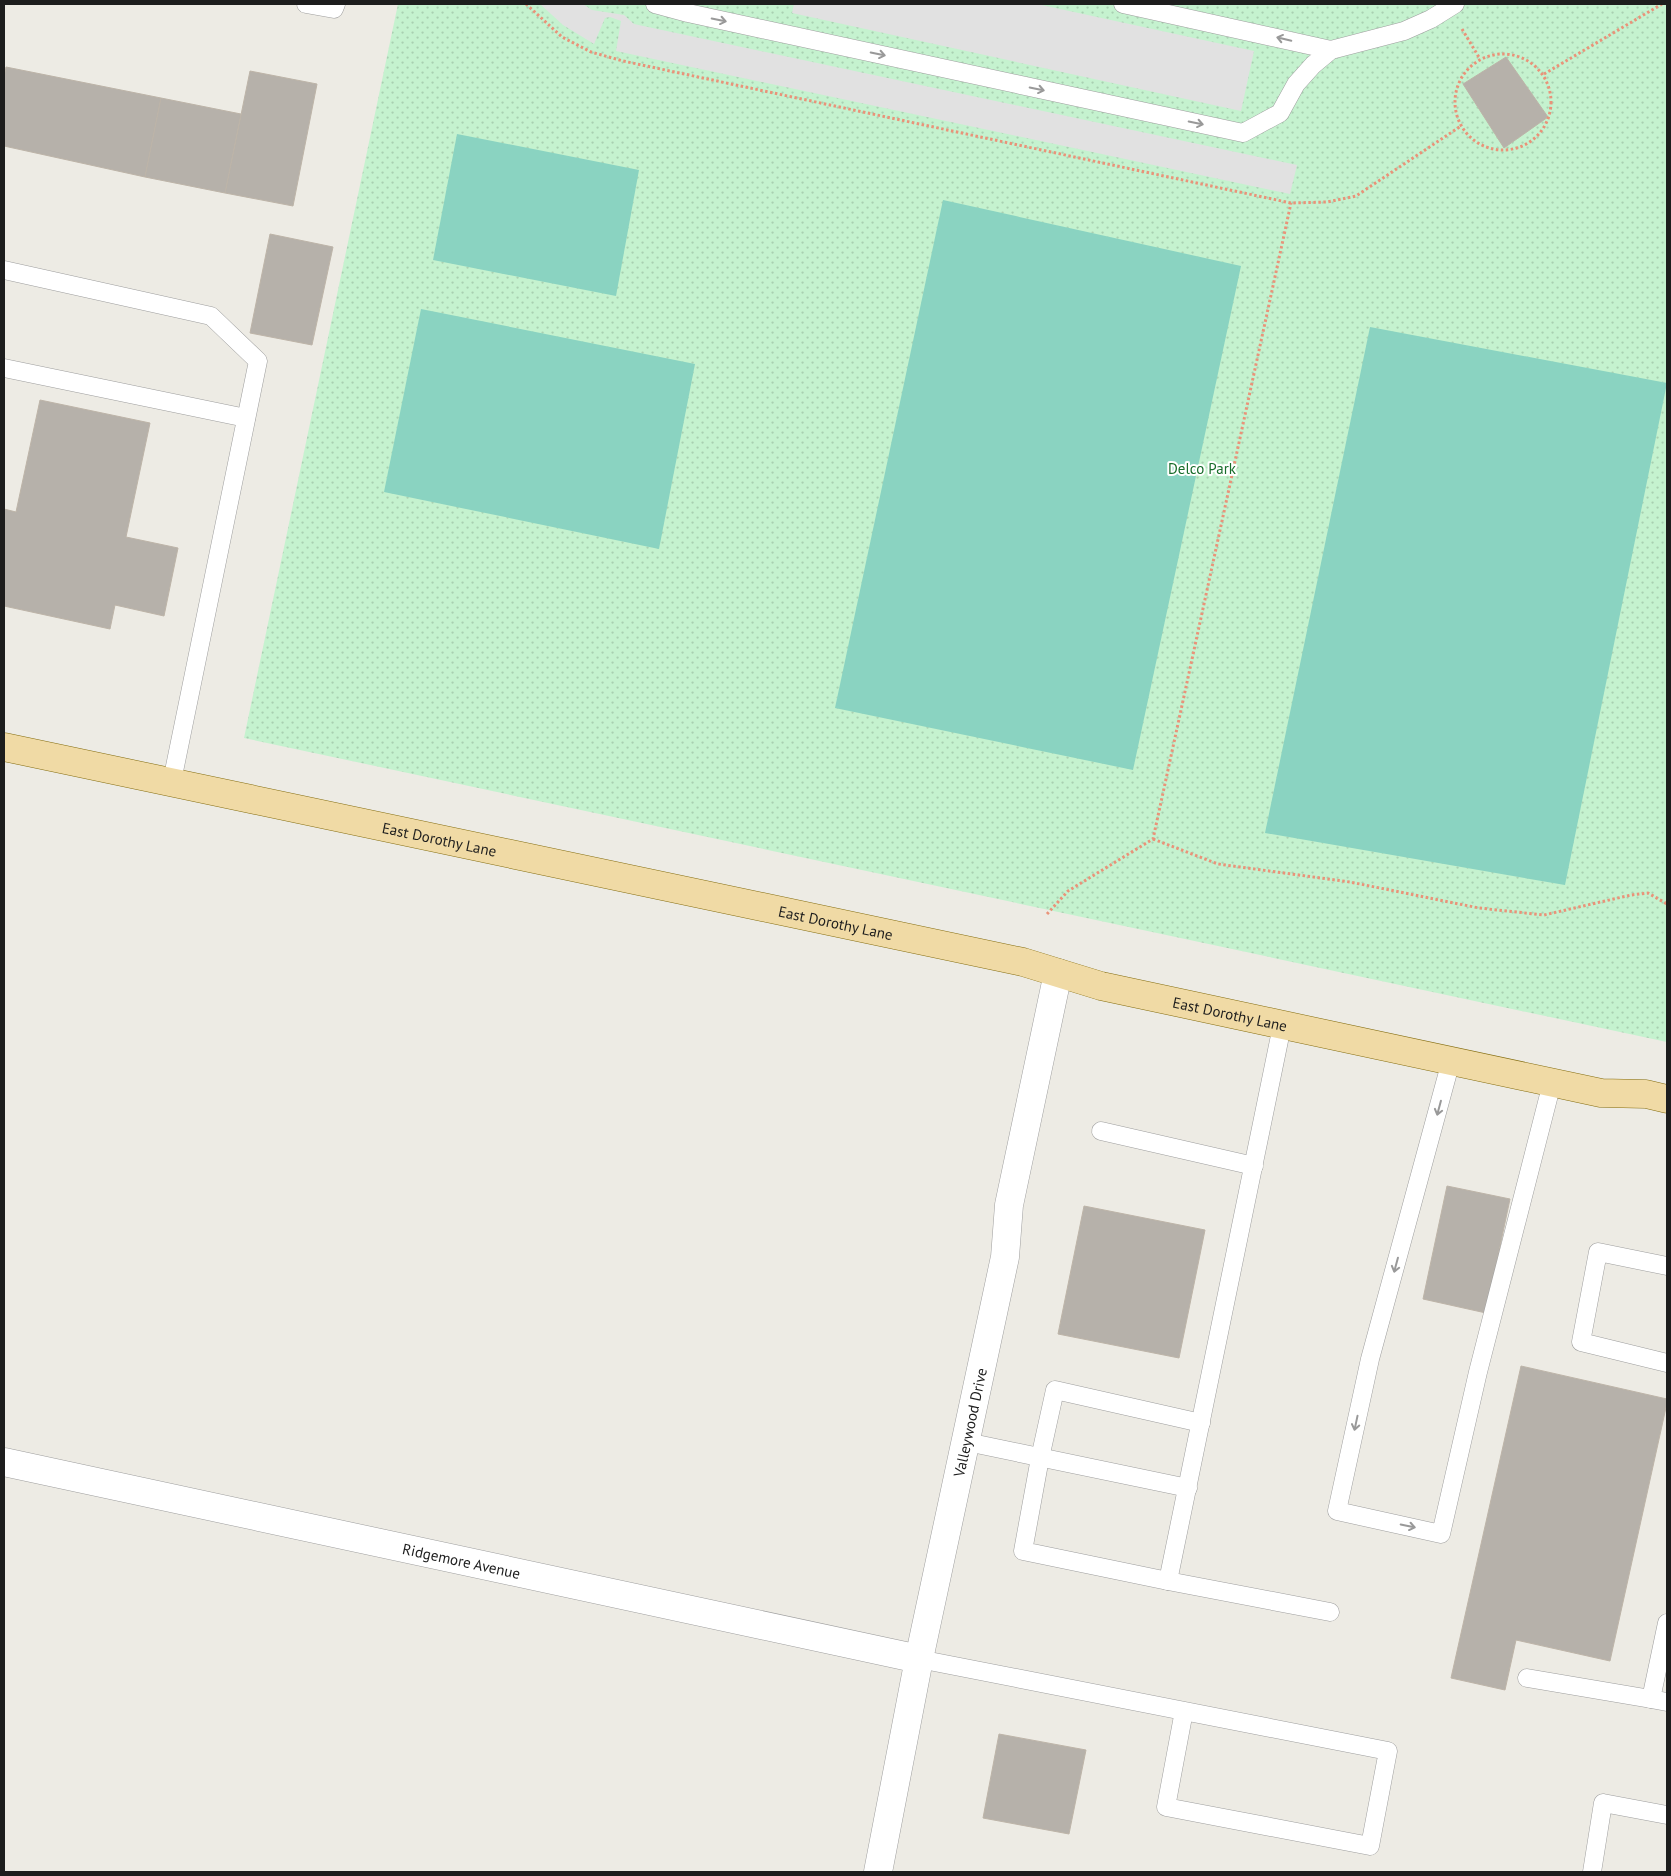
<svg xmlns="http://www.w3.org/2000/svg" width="1671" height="1876" font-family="'PT Sans',sans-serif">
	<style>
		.park { fill: url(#park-dots) }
		.pitch { fill: #8ad3c1 }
		.parking { fill: #e1e1e1 }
		.building { fill: #b6b1aa; stroke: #bdb4a8 }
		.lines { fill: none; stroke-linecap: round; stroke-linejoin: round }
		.service-casing { stroke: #9e9e9e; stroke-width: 19 }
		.minor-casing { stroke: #9e9e9e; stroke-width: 29 }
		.primary-casing { stroke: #846d11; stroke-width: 29 }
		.path { stroke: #e99379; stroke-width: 3; stroke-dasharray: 2.5 2.5; stroke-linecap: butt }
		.service { stroke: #fff; stroke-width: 18 }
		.minor { stroke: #fff; stroke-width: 28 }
		.primary { stroke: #f0daa5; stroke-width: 28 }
		.oneway { stroke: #999 }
		.labels { text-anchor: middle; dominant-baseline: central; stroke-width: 4; stroke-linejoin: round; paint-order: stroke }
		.park-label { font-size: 15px; fill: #186d2b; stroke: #fff }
		.street-label { font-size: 15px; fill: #1d1d1d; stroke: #fff }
	</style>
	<defs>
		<pattern id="park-dots" width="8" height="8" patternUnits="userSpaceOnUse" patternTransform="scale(1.25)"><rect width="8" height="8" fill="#c5f2cf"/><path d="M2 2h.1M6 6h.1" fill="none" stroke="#a9cfb1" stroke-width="1.8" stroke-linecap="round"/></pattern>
	</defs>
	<rect width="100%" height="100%" fill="#edebe4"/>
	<path class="park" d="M398,4h1269v1038l-1423,-304z"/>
	<g class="pitch">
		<path d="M457,134l182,36 -23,126 -183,-36z"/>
		<path d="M943,200l298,66 -108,504 -298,-62z"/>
		<path d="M421,309l274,55 -36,185 -275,-57z"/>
		<path d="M1370,327l297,56 -102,502 -300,-52z"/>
	</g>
	<g class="parking">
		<path d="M540,4h43l9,6 32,5 10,9 663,141 -7,29 -674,-143 5,-30 -11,-4 -5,1 -11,26 -31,-19z"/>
		<path d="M794,4h243l217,47 -13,60 -449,-98z"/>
	</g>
	<g class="building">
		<path d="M1506,57l42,60 -44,31 -41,-64z"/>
		<path d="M6,67l155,31 -16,79 -141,-31v-69z"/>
		<path d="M250,71l67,13 -24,122 -68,-13z"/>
		<path d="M161,98l80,16 -16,79 -80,-16z"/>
		<path d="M270,234l63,13 -21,98 -62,-12z"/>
		<path d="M40,400l110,23 -24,114 52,11 -14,68 -49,-11 -5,24 -106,-23v-97l12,3z"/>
		<path d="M1447,1186l63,13 -24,114 -63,-14z"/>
		<path d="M1084,1206l121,24 -26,128 -121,-24z"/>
		<path d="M1521,1366l146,33v4l-57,258 -94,-21 -11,50 -54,-12z"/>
		<path d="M999,1734l87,16 -17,84 -86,-16z"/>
	</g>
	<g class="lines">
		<g class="service-casing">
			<g id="service">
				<path d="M306,4l28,5 2,-5"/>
				<path d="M655,4l33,9 555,120 37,-20 16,-29 17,-19 18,-15 73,-19 27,-12 24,-15"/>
				<path d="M1123,4l208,46"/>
				<path d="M4,270l207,46 47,45 -86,420"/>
				<path d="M4,368l242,50"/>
				<path d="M1282,1026l-114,555 162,31"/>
				<path d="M1451,1061l-81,298 -33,152 104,23 37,-162 74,-289"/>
				<path d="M1101,1131l153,35"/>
				<path d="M1667,1266l-69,-14 -17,90 86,21"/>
				<path d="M967,1442l221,46"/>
				<path d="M1168,1581l-145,-30 17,-93 15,-68 146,33"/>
				<path d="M1667,1623l-16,76 16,3"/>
				<path d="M919,1659l469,92 -18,95 -204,-39 18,-96"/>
				<path d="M1527,1678l124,21"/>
				<path d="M1592,1872l11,-69 64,12"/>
			</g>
		</g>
		<g class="minor-casing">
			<g id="minor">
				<path id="s1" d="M4,1462l915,197"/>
				<path id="s2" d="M878,1872l41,-213 86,-402 4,-52 49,-232"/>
			</g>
		</g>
		<g class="primary-casing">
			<g id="primary">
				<path id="s3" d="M4,747l1019,215 78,24 500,107 45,1 21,5"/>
			</g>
		</g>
		<g class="path">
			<path d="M526,4l36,33 29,15 32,9 668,142 36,-1 29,-6 105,-70"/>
			<path d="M1462,29l18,30"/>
			<circle cx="1503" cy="102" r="48"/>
			<path d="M1544,74l118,-70"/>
			<path d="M1153,839l65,25 132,18 129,26 65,7 87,-20 17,-2 19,11"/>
			<path d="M1047,914l21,-23 85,-52 138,-636"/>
		</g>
		<use href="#service" class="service"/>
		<use href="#minor" class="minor"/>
		<use href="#primary" class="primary"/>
	</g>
	<defs><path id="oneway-shaft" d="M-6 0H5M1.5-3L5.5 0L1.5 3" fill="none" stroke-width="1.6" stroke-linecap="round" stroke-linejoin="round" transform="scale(1.25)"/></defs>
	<g class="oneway">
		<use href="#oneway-shaft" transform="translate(719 20) rotate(12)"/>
		<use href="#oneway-shaft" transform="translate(1284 39) rotate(-167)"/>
		<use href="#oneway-shaft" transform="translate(878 54) rotate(12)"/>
		<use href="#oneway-shaft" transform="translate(1037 89) rotate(12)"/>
		<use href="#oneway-shaft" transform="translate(1196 123) rotate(12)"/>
		<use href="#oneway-shaft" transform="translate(1439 1108) rotate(105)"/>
		<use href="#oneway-shaft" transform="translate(1396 1265) rotate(105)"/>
		<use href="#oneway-shaft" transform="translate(1356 1423) rotate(102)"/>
		<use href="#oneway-shaft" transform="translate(1408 1526) rotate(12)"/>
	</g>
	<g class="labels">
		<g class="park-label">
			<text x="1202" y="468">Delco Park</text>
		</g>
		<g class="street-label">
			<text stroke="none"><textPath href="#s3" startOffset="445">East Dorothy Lane</textPath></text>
			<text stroke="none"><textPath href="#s3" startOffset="850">East Dorothy Lane</textPath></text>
			<text stroke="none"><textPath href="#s3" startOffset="1255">East Dorothy Lane</textPath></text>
			<text stroke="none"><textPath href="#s2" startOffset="459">Valleywood Drive</textPath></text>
			<text stroke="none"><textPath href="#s1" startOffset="468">Ridgemore Avenue</textPath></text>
		</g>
	</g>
	<rect width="1671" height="1876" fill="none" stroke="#1d1d1d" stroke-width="10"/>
</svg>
